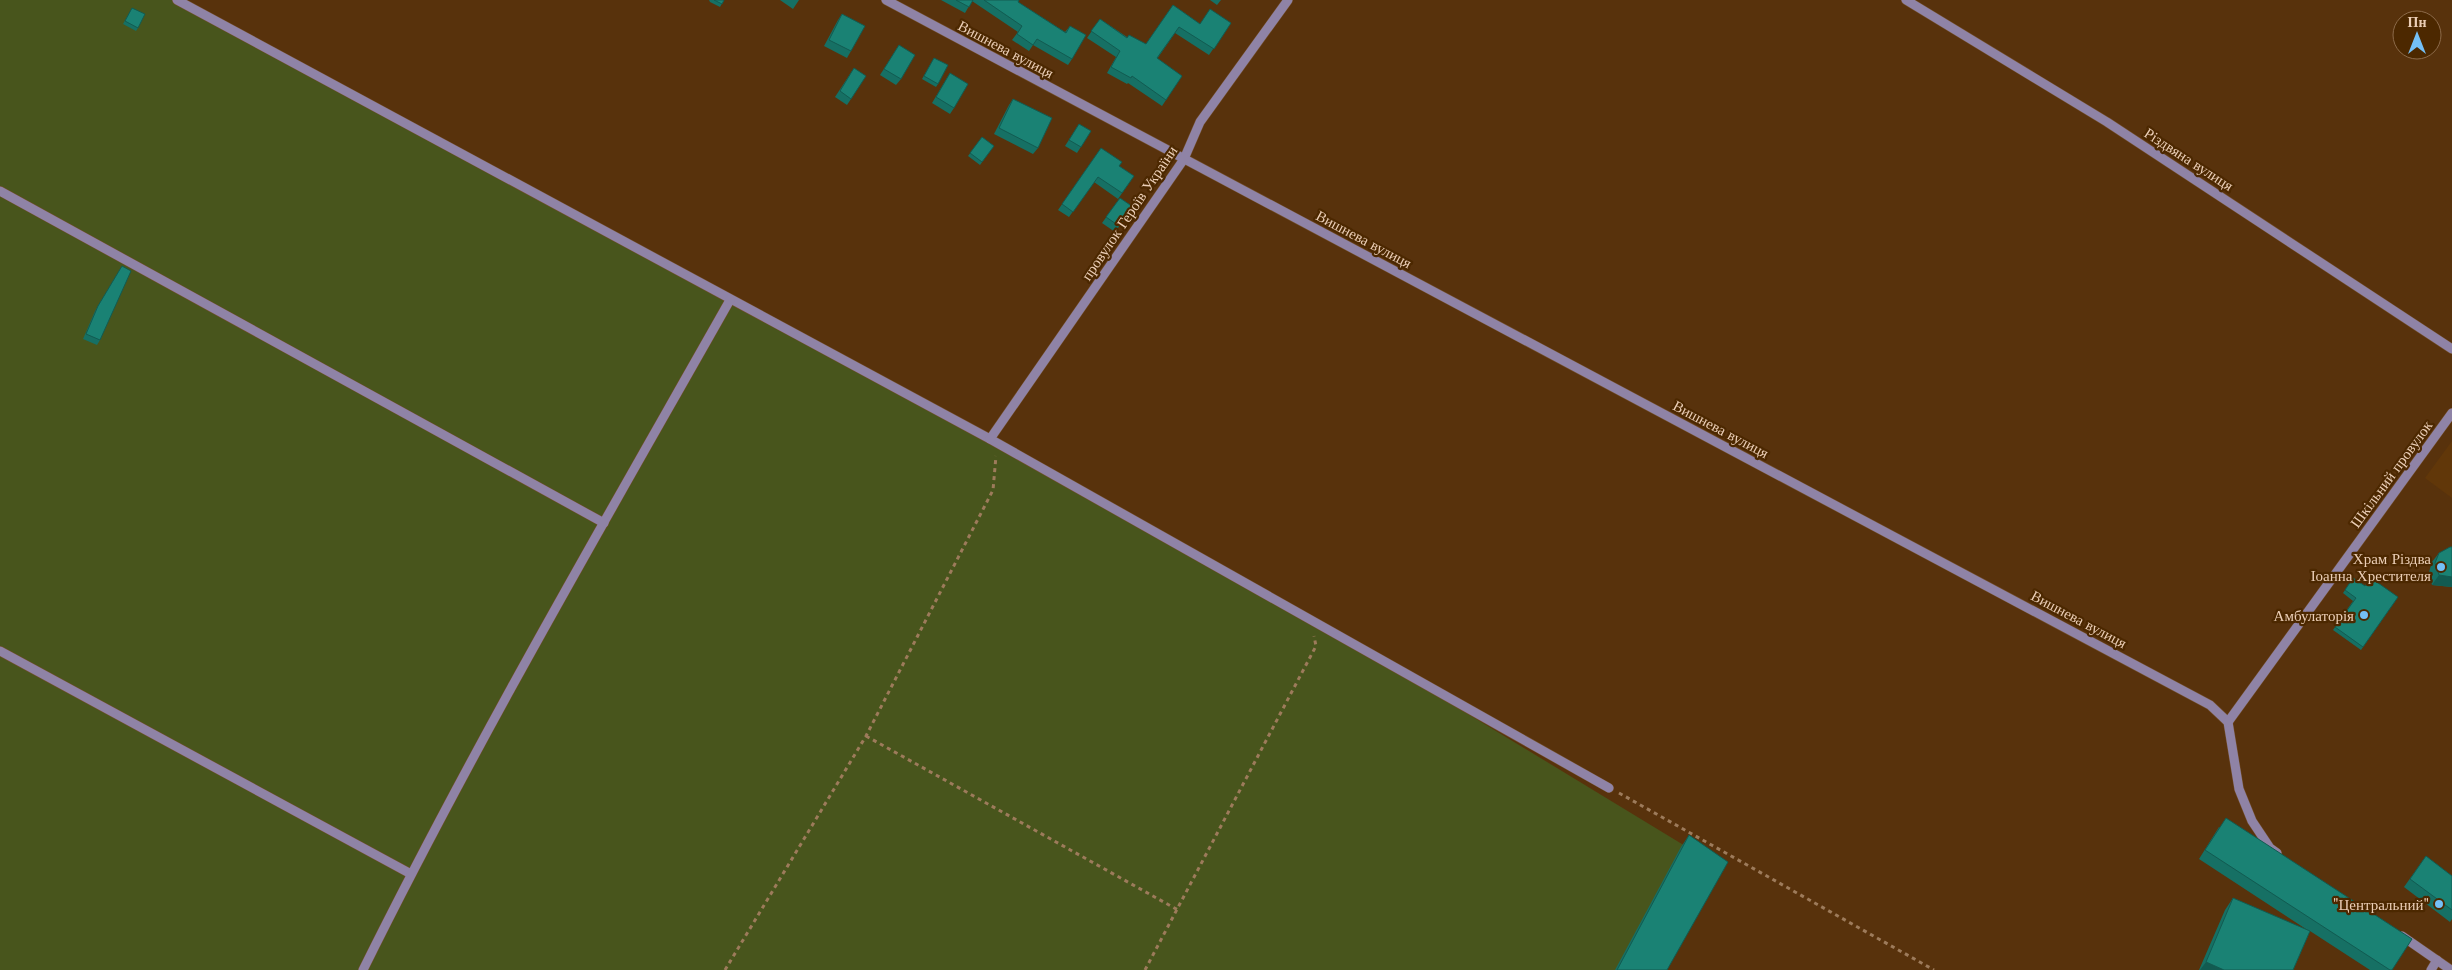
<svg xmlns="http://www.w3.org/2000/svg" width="2452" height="970" font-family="'Libre Baskerville',serif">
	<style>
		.built { fill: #613709 }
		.green { fill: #48551c }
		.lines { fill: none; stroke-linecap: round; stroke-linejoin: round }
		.minor-casing { stroke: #724e2b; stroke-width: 10 }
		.path { stroke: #9d7b5b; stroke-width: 3; stroke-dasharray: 4 4; stroke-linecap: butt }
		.minor { stroke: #8f83a6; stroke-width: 9 }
		.wall { fill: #167064 }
		.shaded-wall { fill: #125b51 }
		.building { fill: #1a8274; stroke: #125b51 }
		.poi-dot { fill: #74c0f6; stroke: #4c2800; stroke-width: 2 }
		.labels { text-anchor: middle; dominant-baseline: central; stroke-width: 4.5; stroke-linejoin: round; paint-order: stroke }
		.street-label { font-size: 15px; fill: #ebceb6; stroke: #4c2800 }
		.poi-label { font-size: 15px; fill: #ebceb6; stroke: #4c2800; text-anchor: end }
	</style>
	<rect width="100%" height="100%" fill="#58320c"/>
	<path class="built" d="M2452,441v57l-27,-20z"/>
	<path class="green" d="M0,0h177l695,377 463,256 365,222 -69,115h-1631z"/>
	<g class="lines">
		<g class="minor-casing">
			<g id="minor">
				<path d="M177,0l813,439 619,349"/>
				<path d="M886,0l1324,705 18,17 11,67 13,32 18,27 7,5"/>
				<path d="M1906,0l201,122 345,227"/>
				<path d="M0,191l604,332"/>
				<path d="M990,439l194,-280 16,-37 88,-122"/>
				<path d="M0,651l411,223"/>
				<path d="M2228,722l224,-309"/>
				<path d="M2402,936l49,34"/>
				<path d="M363,970c113,-228 242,-449 367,-670"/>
				<path d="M2431,970l6,-10"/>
			</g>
		</g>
		<g class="path">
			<path d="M866,736l312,174"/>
			<path d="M1619,793l315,177"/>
			<path d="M725,970l141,-234 127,-246 3,-34"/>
			<path d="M1145,970l171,-324 -2,-10"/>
		</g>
		<use href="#minor" class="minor"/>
	</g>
	<g class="wall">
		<path d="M709,0h15l-4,7 -10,-5z"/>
		<path d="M780,0h19l-6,9z"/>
		<path d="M941,0h78l-1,2 47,30 5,-6 2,33 -4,6 -35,-20 -4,6 -17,-11 6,-8 -46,-31 -7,12z"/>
		<path d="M1210,0h11l-4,5z"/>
		<path d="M1173,5l27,19 31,-1 -22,32 -34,-22 -18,26 25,17 -20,30 -34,-23 -1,1 -20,-11 9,-16 -29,-19 13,-19 27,18 19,7z"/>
		<path d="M132,8l6,20 -2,3 -13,-7z"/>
		<path d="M842,14l9,37 -4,7 -23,-12 14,-26z"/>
		<path d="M899,45l2,34 -5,6 -16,-10z"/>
		<path d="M934,58l4,26 -2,3 -14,-8z"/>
		<path d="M854,68l-3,31 -4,6 -12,-8z"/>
		<path d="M950,73l4,35 -4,6 -18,-11z"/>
		<path d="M1013,99l25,49 -5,6 -39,-20 15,-29z"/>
		<path d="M1079,124l12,7 -14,22 -12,-7z"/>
		<path d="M982,137l12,9 -14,19 -12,-9z"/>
		<path d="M1101,148l18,18 15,10 -16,23 -24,-17 -25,35 -11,-7z"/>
		<path d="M1120,198l13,9 -18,25 -13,-9z"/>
		<path d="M122,266l-22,74 -3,5 -14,-6 12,-28z"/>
		<path d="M2439,553l13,34 -20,-2 -3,-13 3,-10z"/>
		<path d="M2353,578l12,8 33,11 -37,53 -28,-20 20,-29 -10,-8z"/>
		<path d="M2219,827l173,143h-22l-60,-39 -17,39h-94l26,-60 8,-12 76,33 -110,-72z"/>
		<path d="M1689,835l-22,135h-52l66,-123z"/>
		<path d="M2426,856l26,20v43l-2,3 -46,-35z"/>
	</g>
	<g class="shaded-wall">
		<path d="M2439,575l13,2v10l-20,-2z"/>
		<path d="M2206,962l18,8h-24z"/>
	</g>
	<g class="building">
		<path d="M714,0h10l-2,4z"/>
		<path d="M956,0h17l-4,7z"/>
		<path d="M984,0h35l-1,2 48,31 4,-7 16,9 -14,24 -35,-20 -4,6 -16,-11 5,-8z"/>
		<path d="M1173,5l27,19 10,-15 21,14 -17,26 -35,-22 -22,31 25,18 -16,24 -34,-24 -1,2 -20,-11 9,-16 -29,-20 9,-12 27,19 2,-3 17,9z"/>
		<path d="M132,8l13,6 -7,14 -13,-7z"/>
		<path d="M842,14l23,12 -14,25 -22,-11z"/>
		<path d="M899,45l16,10 -14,24 -17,-10z"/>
		<path d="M934,58l14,7 -10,19 -14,-8z"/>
		<path d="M854,68l12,8 -15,23 -11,-8z"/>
		<path d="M950,73l18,11 -14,24 -18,-11z"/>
		<path d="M1013,99l39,19 -14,30 -39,-20z"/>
		<path d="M1079,124l12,7 -10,16 -12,-7z"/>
		<path d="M982,137l12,9 -12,16 -12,-9z"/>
		<path d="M1101,148l21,14 -3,4 15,10 -12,17 -24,-16 -25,35 -11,-8z"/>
		<path d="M1120,198l13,9 -14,19 -13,-9z"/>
		<path d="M122,266l9,5 -31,69 -14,-6 12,-28z"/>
		<path d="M2450,547h2v30l-13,-2 -4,-12 4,-10z"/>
		<path d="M2353,578l12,8 6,-8 27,19 -35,50 -28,-20 21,-29 -11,-8z"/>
		<path d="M2226,818l186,121 -20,31h-2l-185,-120z"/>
		<path d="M1689,835l39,27 -61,108h-50z"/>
		<path d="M2426,856l26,20v34l-42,-31z"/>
		<path d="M2233,898l77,33 -17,39h-69l-18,-8z"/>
	</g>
	<g class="poi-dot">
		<circle cx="2441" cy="567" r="5"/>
		<circle cx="2364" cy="615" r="5"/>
		<circle cx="2439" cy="904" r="5"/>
	</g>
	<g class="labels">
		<g class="street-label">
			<text transform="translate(1006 49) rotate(28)">Вишнева вулиця</text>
			<text transform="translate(2189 159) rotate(33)">Різдвяна вулиця</text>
			<text transform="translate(1129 213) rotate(-56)">провулок Героїв України</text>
			<text transform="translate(1364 239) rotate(28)">Вишнева вулиця</text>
			<text transform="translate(1721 429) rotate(28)">Вишнева вулиця</text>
			<text transform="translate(2391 474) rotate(-54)">Шкільний провулок</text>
			<text transform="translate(2079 619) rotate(28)">Вишнева вулиця</text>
		</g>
		<g class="poi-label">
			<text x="2431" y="558">Храм Різдва<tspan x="2431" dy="17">Іоанна Хрестителя</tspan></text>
			<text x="2354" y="615">Амбулаторія</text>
			<text x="2429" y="904">"Центральний"</text>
		</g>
	</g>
	<g transform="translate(2417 35)"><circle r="24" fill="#4c2800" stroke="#8c6a49"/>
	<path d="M0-4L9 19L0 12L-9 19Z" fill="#74c0f6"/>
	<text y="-8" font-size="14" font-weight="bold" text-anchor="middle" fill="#ebceb6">Пн</text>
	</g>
</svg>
